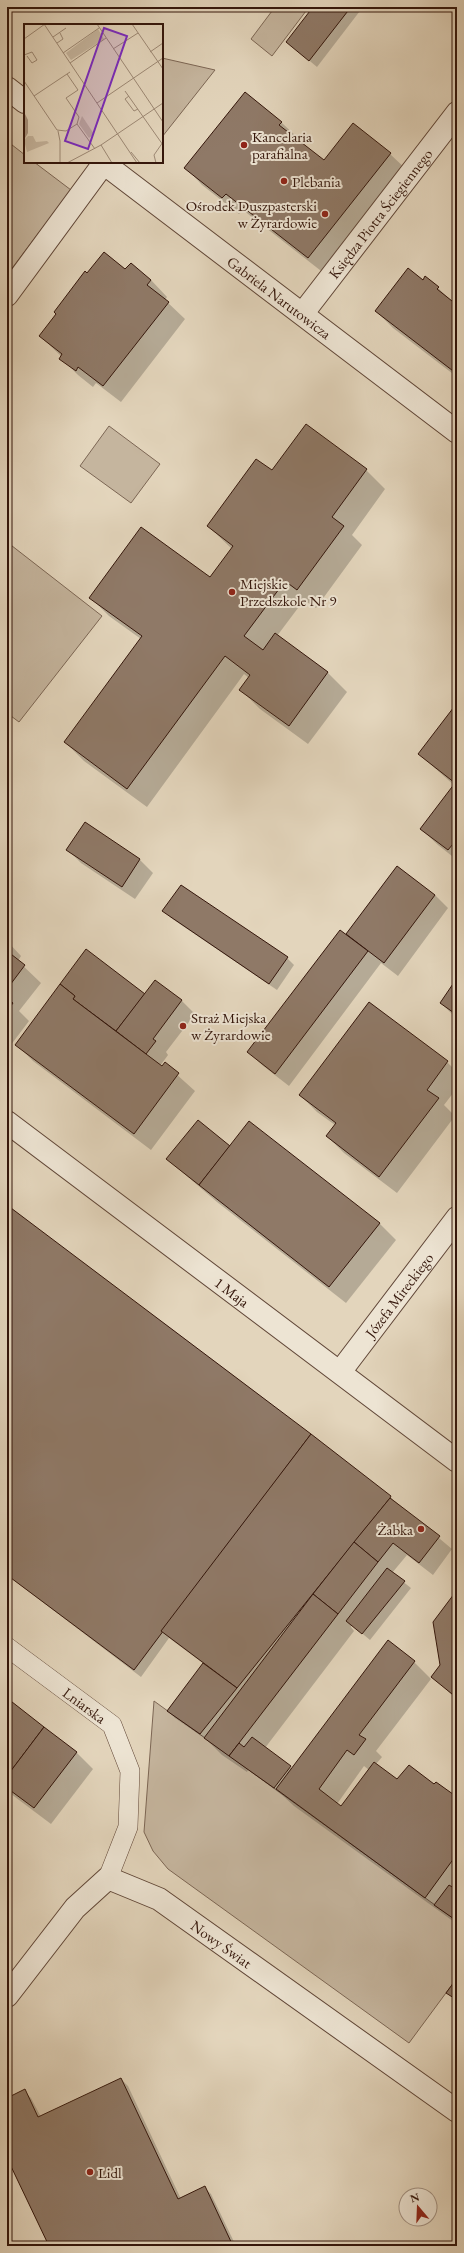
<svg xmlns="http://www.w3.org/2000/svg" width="464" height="2253" font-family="'EB Garamond',serif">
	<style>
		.green { fill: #c5b59e; stroke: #7c6654 }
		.shadow { fill: #0003; fill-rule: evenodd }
		.building { fill: #8f7967; stroke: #34160b }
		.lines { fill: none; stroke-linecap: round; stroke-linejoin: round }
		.service-casing { stroke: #604637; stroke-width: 20 }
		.minor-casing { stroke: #604637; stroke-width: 24 }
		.tertiary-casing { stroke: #604637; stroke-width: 24 }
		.service { stroke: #ede4d3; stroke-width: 19 }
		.minor { stroke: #ede4d3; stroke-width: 22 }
		.tertiary { stroke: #ede4d3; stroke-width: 22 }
		.poi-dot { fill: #8f2418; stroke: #ede4d3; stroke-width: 1.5 }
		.labels { text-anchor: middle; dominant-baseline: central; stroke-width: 4; stroke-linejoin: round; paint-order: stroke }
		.poi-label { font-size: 15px; fill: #34160b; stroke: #ede4d3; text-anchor: start }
		.street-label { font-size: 15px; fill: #34160b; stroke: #ede4d3 }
		.inset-road { fill: none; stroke: #9d8975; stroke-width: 1 }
		.view { fill: #7b2cbf; fill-opacity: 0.15; stroke: #7b2cbf; stroke-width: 2 }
		.inset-edge { fill: none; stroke: #34160b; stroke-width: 2 }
	</style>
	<rect width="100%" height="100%" fill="#e3d5bc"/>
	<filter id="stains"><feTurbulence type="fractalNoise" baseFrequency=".005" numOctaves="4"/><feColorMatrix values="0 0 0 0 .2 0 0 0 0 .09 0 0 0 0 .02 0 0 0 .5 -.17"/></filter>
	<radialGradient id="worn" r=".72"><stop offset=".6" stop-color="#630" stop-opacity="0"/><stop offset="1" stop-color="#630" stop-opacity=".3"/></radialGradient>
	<g class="green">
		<path d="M275,7h34l-37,49 -21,-17z"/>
		<path d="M162,58l53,12 -53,67z"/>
		<path d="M7,141l18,14v7h9l37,28 -64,85z"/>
		<path d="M109,426l51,38 -29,39 -51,-37z"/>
		<path d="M7,542l95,74 -83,106 -12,-9z"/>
		<path d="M154,1701l303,220v57l-48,65 -241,-174 -15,-18 -9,-19z"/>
	</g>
	<g class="shadow">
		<path d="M314,7h49l-46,60 -30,-25z"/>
		<path d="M245,94l37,29 17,16 -2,2 27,21 66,-8 17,16 -82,104 -82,-64 -4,4 -37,-29 -16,-17z"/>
		<path d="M126,270l25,10 16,17 -2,3 20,19 -64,83 -25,-19 -3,4 -15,-12 -17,-17 1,-1 -22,-21 47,-61z"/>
		<path d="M438,288l19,18v71l-64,-49 -17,-17z"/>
		<path d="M366,470l19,19 -33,46 10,10 -46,63 -12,-8 -27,36 51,37 19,19 -39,52 -48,-35 -19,-19 8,-12 -5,-4 -97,133 -63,-46 -19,-19 76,-103 -32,-23 -19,-19 120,-19 22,-29 -24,-23 65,-54z"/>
		<path d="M457,705v155l-19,-15 -17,-16 34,-43 -36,-32z"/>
		<path d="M85,824l55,36 13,13 -18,26 -54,-36 -13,-13z"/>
		<path d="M397,868l38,27 13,13 -50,68 -17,-13 -92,123 -27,-21 -13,-13 97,-116z"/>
		<path d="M164,911l123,47 7,7 -17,25 -106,-72z"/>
		<path d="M7,941l14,15 -3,5 23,22 -22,28 10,10 -22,29z"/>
		<path d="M86,951l59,44 10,-14 27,20 13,13 -29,38 2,3 -8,11 2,1 3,-3 30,27 -44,59 -118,-89 -17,-17z"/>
		<path d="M457,980v39l-16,-16z"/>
		<path d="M369,1003l78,59 10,10v16l-13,17 11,11 -58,77 -53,-40 -17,-17 8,-11 -18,-13 -17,-17z"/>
		<path d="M230,1147l149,76 17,17 -50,63 -129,-101 -50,-43z"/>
		<path d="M7,1206l383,291 62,52 -19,26 -26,-20 -15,18 19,15 -41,52 -18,-15 -1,2 3,4 -89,117 27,21 122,-107 17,17 -55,72 6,6 -6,7 21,16 38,5 22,13v126l-163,-118 -12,-11 -34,-25 -1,2 -25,-17 -15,-15 -32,-22 -7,-7 36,-47 -35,-26 -28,39 -134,-102zM364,1766l5,4 -28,37 -4,-3z"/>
		<path d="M457,1592v108l-24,-23 8,-11z"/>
		<path d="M7,1699l69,53 17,17 -42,55 -44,-33z"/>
		<path d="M121,2079l7,7 53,113 23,-12 7,7 25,52h-186l-43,-90v-57l17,-8 7,7 10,19z"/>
	</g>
	<g class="building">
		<path d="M313,7h38l-42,54 -23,-19z"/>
		<path d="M245,92l37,30 -3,3 45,35 29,-37 38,30 -83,105 -82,-64 -4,4 -38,-30z"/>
		<path d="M104,252l21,17 6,-6 20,17 -4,5 22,17 -66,84 -25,-19 -2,4 -17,-12 3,-5 -23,-18 17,-22 -2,-2 31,-41 2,2z"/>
		<path d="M408,268l15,12 2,-4 14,11 -2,2 20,16v69l-82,-63z"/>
		<path d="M306,424l61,45 -35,48 12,9 -47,64 -12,-9 -41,55 19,14 12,-17 53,39 -39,54 -50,-36 11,-15 -25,-19 -98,133 -63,-47 78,-106 -53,-38 52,-71 69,50 23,-31 -26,-20 49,-67 16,11z"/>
		<path d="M457,703v136l-9,11 -28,-21 35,-46 -37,-29z"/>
		<path d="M85,822l55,37 -18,28 -56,-37z"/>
		<path d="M397,866l38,29 -51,68 -38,-29z"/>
		<path d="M181,885l107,72 -19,27 -107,-73z"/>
		<path d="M340,930l28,21 -93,123 -28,-22z"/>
		<path d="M86,949l59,45 -29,37 -43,-32 2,-3 -15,-12z"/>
		<path d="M7,951l18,14 -18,24z"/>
		<path d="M457,978v37l-17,-12z"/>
		<path d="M155,980l27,20 -29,39 3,2 -10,13 -30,-23z"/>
		<path d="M60,984l15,12 -2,3 73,55 16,12 3,-4 14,11 -45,61 -119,-89z"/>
		<path d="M7,998l6,5 -6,8z"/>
		<path d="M369,1002l79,59 -21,29 12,8 -60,79 -53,-41 10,-13 -37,-28z"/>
		<path d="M198,1120l32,26 -31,39 -33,-26z"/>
		<path d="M249,1121l131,102 -51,64 -130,-102z"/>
		<path d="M7,1205l304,229 -177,236 -127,-95z"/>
		<path d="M311,1434l80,62 -1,2 -153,190 -76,-57z"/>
		<path d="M390,1498l50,38 -21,27 -26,-20 -15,19 -24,-20z"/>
		<path d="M354,1542l24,20 -40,52 -25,-20z"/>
		<path d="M387,1568l18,13 -43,53 -16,-13z"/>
		<path d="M457,1590v108l-26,-21 9,-12 -7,-43z"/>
		<path d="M313,1594l25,20 -109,142 -25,-18z"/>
		<path d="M388,1640l27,21 -56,74 7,4 -12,16 -7,-5 -28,39 22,17 33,-44 23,17 12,-14 25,19 2,-2 21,15v57l-32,44 -149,-109z"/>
		<path d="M203,1663l34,25 -37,46 -33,-23z"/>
		<path d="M7,1698l37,29 -37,49z"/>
		<path d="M44,1727l33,25 -43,56 -27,-20v-12z"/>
		<path d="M252,1737l39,29 -17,22 -45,-32 10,-13 5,4z"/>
		<path d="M449,1885l8,5v31l-23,-16z"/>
		<path d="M457,1978v22l-11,-7z"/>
		<path d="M121,2078l57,121 27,-13 28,60h-184l-42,-88v-60l18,-9 13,28z"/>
	</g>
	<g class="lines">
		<g class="service-casing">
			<g id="service">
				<path id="s1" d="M7,1647l105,78 18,46 -2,56 -20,51"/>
			</g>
		</g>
		<g class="minor-casing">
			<g id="minor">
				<path d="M7,88l18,14"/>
				<path id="s2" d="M102,162l355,270"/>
				<path d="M7,295l97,-132"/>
				<path id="s3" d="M303,313l154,-200"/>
				<path id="s4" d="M7,1996l68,-88 33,-30 51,21 298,212"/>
			</g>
		</g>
		<g class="tertiary-casing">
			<g id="tertiary">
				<path id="s5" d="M7,1122l450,339"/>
				<path id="s6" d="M340,1372l117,-154"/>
			</g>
		</g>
		<use href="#service" class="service"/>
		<use href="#minor" class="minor"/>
		<use href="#tertiary" class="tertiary"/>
	</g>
	<g class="poi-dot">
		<circle cx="244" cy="145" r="4"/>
		<circle cx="284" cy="181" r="4"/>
		<circle cx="325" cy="214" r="4"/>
		<circle cx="232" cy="592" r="4"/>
		<circle cx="183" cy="1026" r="4"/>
		<circle cx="421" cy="1529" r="4"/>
		<circle cx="90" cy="2172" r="4"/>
	</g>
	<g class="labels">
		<g class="poi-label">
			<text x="252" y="136">Kancelaria<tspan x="252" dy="17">parafialna</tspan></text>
			<text x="292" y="181">Plebania</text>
			<text x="317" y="205" text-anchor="end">Ośrodek Duszpasterski<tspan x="317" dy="17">w Żyrardowie</tspan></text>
			<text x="240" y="583">Miejskie<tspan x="240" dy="17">Przedszkole Nr 9</tspan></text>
			<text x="191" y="1017">Straż Miejska<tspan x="191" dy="17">w Żyrardowie</tspan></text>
			<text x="413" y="1529" text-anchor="end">Żabka</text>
			<text x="98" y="2172">Lidl</text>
		</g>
		<g class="street-label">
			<text stroke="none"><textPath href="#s3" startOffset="126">Księdza Piotra Ściegiennego</textPath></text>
			<text stroke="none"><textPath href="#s2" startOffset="223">Gabriela Narutowicza</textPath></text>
			<text stroke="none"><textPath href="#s5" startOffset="282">1 Maja</textPath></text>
			<text stroke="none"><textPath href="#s6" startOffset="97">Józefa Mireckiego</textPath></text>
			<text stroke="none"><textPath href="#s1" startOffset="97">Lniarska</textPath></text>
			<text stroke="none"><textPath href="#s4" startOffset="288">Nowy Świat</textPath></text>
		</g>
	</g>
	<g transform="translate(24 24)">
		<rect width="139" height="139" fill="#e3d5bc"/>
		<path d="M74,5l6,10 -33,21 -5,-7zM58,92l12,18 -5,4 -10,-14zM4,112h5l3,6 11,-1 2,2 -22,9 -3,-12z" fill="#c5b59e"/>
		<path d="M0,88l4,8v13l-4,7z" fill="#a89480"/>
		<path class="inset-road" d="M20,0l93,139M73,0l66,98M108,0l31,45M29,13l13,-9M0,15l21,-15M33,19l6,-4 -3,-6M89,25l25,-16M126,28l13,-9M39,29l36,-25M0,31l8,-3 5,8 -5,3 -5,-7M46,39l36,-25M43,50l11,16 -12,8 13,19 -2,7M0,57l33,49 9,1 11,-7 18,25M101,67l38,54M10,72l36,-24M105,72l-4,3 9,12 4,-2M73,79l66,-45M34,107l2,10v22M77,121l11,18M107,128l9,11M43,139l34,-18 62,-42M132,139l-2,-8 9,-13"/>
		<path class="view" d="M80,4l23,8 -39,113 -23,-8z"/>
		<rect width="139" height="139" class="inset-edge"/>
	</g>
	<rect width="464" height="2253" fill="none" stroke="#e3d5bc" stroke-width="24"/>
	<rect x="8" y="8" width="448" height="2237" fill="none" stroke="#34160b" stroke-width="2"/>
	<rect x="12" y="12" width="440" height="2229" fill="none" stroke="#34160b"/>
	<g transform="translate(418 2207) rotate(341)"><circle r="19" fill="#ede4d3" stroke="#a39283"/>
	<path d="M0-3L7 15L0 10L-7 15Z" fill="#8f2418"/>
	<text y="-6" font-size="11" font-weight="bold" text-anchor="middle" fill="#34160b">N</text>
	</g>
	<rect width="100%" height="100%" filter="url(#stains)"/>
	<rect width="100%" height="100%" fill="url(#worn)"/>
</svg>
